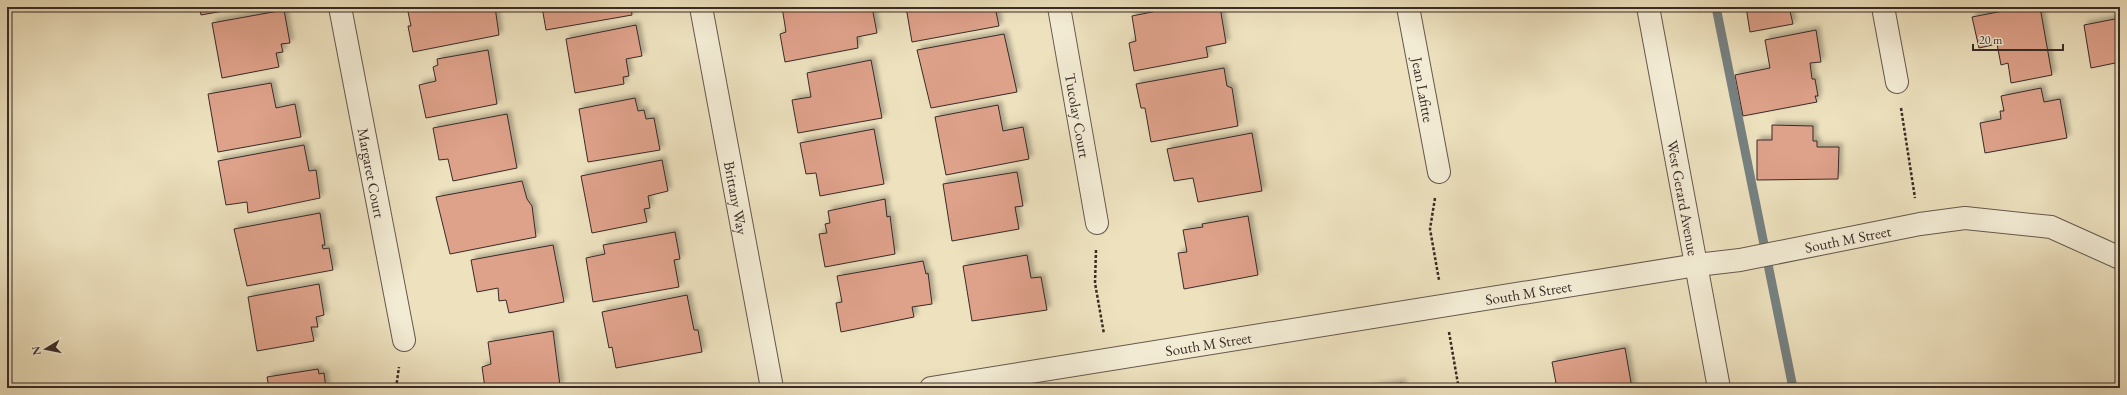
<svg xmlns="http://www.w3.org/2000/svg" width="2127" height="395" font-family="'EB Garamond',serif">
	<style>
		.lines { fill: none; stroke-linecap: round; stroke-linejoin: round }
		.stream { stroke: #768181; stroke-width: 9 }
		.building { fill: #dea18a; stroke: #382b27; filter: url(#shadow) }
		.street-casing { stroke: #65584d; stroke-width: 24 }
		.path { stroke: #382b27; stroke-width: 2.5; stroke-dasharray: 3 2; stroke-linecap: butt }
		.street { stroke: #f3ecd5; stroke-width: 22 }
		.labels { text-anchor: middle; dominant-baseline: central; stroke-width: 3.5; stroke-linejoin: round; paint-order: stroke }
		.street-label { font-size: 15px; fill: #382b27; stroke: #f3ecd5 }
	</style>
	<defs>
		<filter id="shadow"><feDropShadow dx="3.5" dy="-3.5" stdDeviation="2" flood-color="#0004"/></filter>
	</defs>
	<rect width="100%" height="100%" fill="#ede1be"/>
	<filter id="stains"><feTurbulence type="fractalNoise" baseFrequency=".005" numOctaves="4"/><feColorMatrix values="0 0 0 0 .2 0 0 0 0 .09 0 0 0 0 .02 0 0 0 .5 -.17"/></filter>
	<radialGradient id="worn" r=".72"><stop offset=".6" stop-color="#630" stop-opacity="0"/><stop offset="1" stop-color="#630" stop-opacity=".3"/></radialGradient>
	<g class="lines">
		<path class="stream" d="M1716,7l77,381"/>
	</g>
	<g class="building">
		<path d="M199,7h46l-44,8z"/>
		<path d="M407,7h88l4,28 -86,17 -5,-26h3z"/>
		<path d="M542,7h89l1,8 -86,15z"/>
		<path d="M782,7h90l5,26 -20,4 1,11 -73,14 -5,-28 6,-2z"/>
		<path d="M906,7h89l4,19 -87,16z"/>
		<path d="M1177,7h43l6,36 -20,4 2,10 -74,14 -5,-28 7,-2 -4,-25z"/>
		<path d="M1746,7h43l4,17 -43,8z"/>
		<path d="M2024,7h16l12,68 -41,8 -3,-20 -7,2 -4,-21 -18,4 -7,-31z"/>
		<path d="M284,10l6,33 -9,1 2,8 -7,1 3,14 -57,11 -10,-55z"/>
		<path d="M2120,18v44l-29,6 -7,-43z"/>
		<path d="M636,25l6,31 -16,3 3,17 -6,1 1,7 -49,9 -9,-54z"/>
		<path d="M1816,30l5,32 -11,1 2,16h3l3,17h-3l2,6 -74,14 -8,-41 35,-7 -5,-28z"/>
		<path d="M1004,34l13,58 -86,16 -14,-58z"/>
		<path d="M488,50l9,54 -71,14 -7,-33 17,-4 -3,-14 5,-2 -1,-6z"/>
		<path d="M871,60l11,58 -84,15 -6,-33 19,-3 -4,-24z"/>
		<path d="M1224,68l3,18 5,2 6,38 -87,16 -6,-34h-4l-5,-24z"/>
		<path d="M271,83l5,25 19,-4 6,33 -83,15 -10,-58z"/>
		<path d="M2041,88l3,14 16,-3 7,39 -82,15 -5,-30 21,-4 -1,-8h4l-3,-15z"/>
		<path d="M635,98l3,13 6,-1 2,9 8,-1 6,32 -72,12 -9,-53z"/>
		<path d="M998,105l5,26 20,-4 6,32 -83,16 -11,-58z"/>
		<path d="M507,114l10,54 -64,13 -5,-22 -9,1 -6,-32z"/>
		<path d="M1772,125l41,1v15h4v6h22l-1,32 -81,1v-40h15z"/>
		<path d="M874,129l10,55 -64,12 -4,-23 -10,1 -6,-31z"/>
		<path d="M1252,133l10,58 -64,11 -5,-24 -19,3 -7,-32z"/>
		<path d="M304,145l5,26 7,-1 4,28 -72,15 -1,-11 -21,3 -8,-44z"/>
		<path d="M662,160l6,31 -20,5 2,12 -6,1 3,13 -55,11 -11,-57z"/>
		<path d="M1017,172l6,34 -8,1 4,22 -67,12 -9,-57z"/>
		<path d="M522,181l5,18 5,7 4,31 -86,17 -14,-57z"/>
		<path d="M885,199l2,18 3,-1 5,38 -70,13 -6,-33 8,-1 -2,-9 5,-1 -2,-12z"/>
		<path d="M320,213l5,32h-3l1,4 6,-1 4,22 -86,16 -13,-57z"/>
		<path d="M1248,216l10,59 -74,14 -6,-36 9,-1 -4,-22 20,-3 -1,-3z"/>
		<path d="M675,232l5,27 -6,1 5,27 -86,15 -7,-44 19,-4 -2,-9z"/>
		<path d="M553,245l11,57 -55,11 -3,-13 -7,1 -1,-13 -21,4 -6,-32z"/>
		<path d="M1027,255l4,23 10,-1 6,33 -75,11 -9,-55z"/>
		<path d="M923,261l3,13 2,-1 4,31 -20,3 2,10 -73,15 -5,-29 6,-1 -5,-26z"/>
		<path d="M319,284l5,31 -8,2 2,10h-7l3,14 -57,10 -9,-54z"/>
		<path d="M687,295l7,35h4l4,22 -86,16 -4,-21 -3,1 -7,-36z"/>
		<path d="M553,331l7,55 -14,2h-61l-3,-21 9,-3 -3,-22z"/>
		<path d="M1625,348l7,40h-75l-5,-26z"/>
		<path d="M318,369l1,5 5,-1 2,15h-57l-2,-11z"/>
		<path d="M1402,383l1,5h-33z"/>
	</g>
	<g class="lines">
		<g class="street-casing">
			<g id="street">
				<path id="s1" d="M340,7l64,333"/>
				<path id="s2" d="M701,7l71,381"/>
				<path id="s3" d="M1059,7l38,216"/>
				<path id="s4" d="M1408,7l31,165"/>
				<path id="s5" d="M1648,7l71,381"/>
				<path d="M1883,7l14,75"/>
				<path id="s6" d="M931,388l766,-123 43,-5 180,-36 45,-6 86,9 69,31"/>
			</g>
		</g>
		<g class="path">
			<path d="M1901,108l14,90"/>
			<path d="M1435,198l-5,31 9,51"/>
			<path d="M1096,250l-1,33 9,51"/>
			<path d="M1449,332l9,52 3,4"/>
			<path d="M396,388l3,-21"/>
		</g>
		<use href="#street" class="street"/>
	</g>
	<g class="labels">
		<g class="street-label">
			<text stroke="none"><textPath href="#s4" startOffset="84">Jean Lafitte</textPath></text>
			<text stroke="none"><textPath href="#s3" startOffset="110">Tucolay Court</textPath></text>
			<text stroke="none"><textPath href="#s1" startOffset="169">Margaret Court</textPath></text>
			<text stroke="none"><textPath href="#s5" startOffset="194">West Gerard Avenue</textPath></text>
			<text stroke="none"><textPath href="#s2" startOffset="194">Brittany Way</textPath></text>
			<text stroke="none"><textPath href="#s6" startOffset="929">South M Street</textPath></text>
			<text stroke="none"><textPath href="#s6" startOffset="605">South M Street</textPath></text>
			<text stroke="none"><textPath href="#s6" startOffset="281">South M Street</textPath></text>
		</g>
	</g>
	<rect width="2127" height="395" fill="none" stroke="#ede1be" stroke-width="24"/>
	<rect x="8" y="8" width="2111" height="379" fill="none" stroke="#382b27" stroke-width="2"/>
	<rect x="12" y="12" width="2103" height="371" fill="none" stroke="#382b27"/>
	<g transform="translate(46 349) rotate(260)" stroke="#f3ecd5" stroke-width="3" paint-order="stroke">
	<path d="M0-3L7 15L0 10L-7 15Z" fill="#382b27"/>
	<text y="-6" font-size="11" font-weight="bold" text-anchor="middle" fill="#382b27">N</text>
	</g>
	<path d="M1973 44v6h90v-6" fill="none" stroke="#382b27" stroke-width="2"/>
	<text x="1979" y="44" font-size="12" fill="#382b27" stroke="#f3ecd5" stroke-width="3" paint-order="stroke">20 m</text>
	<rect width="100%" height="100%" filter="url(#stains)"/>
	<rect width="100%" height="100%" fill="url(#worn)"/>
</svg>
